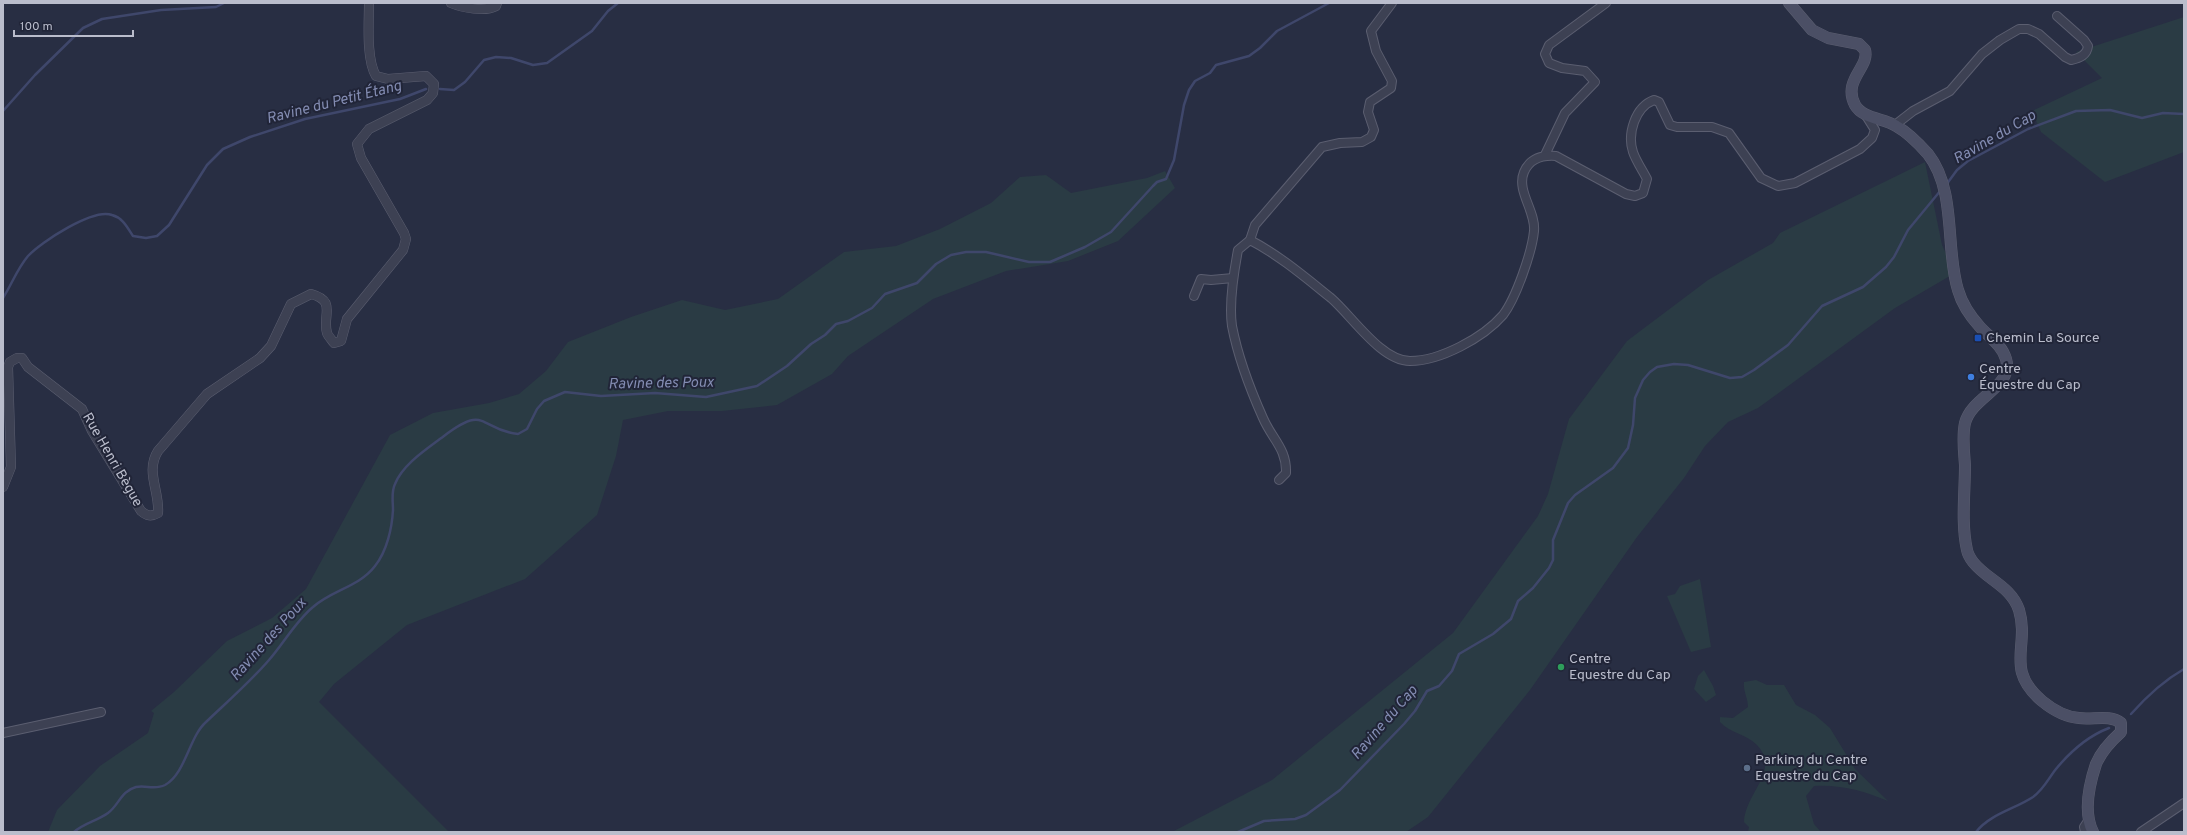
<svg xmlns="http://www.w3.org/2000/svg" width="2187" height="835" font-family="Overpass,sans-serif">
	<style>
		.green { fill: #2a3b44 }
		.lines { fill: none; stroke-linecap: round; stroke-linejoin: round }
		.stream { stroke: #3f476b; stroke-width: 2.5 }
		.minor-casing { stroke: #5b5e70; stroke-width: 10 }
		.tertiary-casing { stroke: #5b5e70; stroke-width: 10 }
		.secondary-casing { stroke: #5b5e70; stroke-width: 12 }
		.minor { stroke: #3d4153; stroke-width: 8 }
		.tertiary { stroke: #3d4153; stroke-width: 9 }
		.secondary { stroke: #4b4f65; stroke-width: 11 }
		.transit-dot { fill: #1a4fb4; stroke: #212538; stroke-width: 1.5 }
		.shop-dot { fill: #3f7fe0; stroke: #212538; stroke-width: 1.5 }
		.leisure-dot { fill: #2e9e5b; stroke: #212538; stroke-width: 1.5 }
		.service-dot { fill: #5c6f8a; stroke: #212538; stroke-width: 1.5 }
		.labels { text-anchor: middle; dominant-baseline: central; stroke-width: 4; stroke-linejoin: round; paint-order: stroke }
		.poi-label { font-size: 14px; fill: #babdcc; stroke: #212538; text-anchor: start }
		.street-label { font-size: 14px; fill: #babdcc; stroke: #212538 }
		.water-label { font-size: 15px; font-style: italic; fill: #838cb2; stroke: #212538 }
	</style>
	<rect width="100%" height="100%" fill="#282e43"/>
	<g class="green">
		<path d="M2184,17v135l-79,30 -64,-50 -9,-21 70,-33 -26,-26z"/>
		<path d="M1925,162l17,83 13,28 -60,35 -137,100 -30,14 -23,24 -21,32 -47,59 -107,153 -102,127 -22,15h-234l100,-52 181,-147 85,-117 10,-22 21,-75 58,-78 81,-61 65,-37 7,-10z"/>
		<path d="M1165,171l10,17 -57,53 -50,20 -62,10 -73,28 -85,57 -16,18 -55,31 -55,6h-54l-45,9 -7,36 -19,59 -72,64 -118,46 -73,59 -15,18 130,130h-401l9,-22 43,-44 48,-33 6,-20 -3,-2 23,-19 53,-51 45,-23 34,-29 84,-154 43,-22 56,-10 30,-9 27,-23 22,-29 63,-25 51,-17 43,10 53,-11 66,-47 52,-6 44,-17 51,-26 29,-26 26,-2 25,18 76,-15z"/>
		<path d="M1700,579l11,68 -20,5 -24,-56 8,-2 5,-8z"/>
		<path d="M1704,670l9,16 3,9 -10,7 -12,-13 4,-13z"/>
		<path d="M1756,680l11,5h17l12,20 19,10 15,13 25,41 33,32c-23,-10 -49,-17 -74,-15l-8,10 8,28 7,8h-73l1,-5 -5,-5c1,-29 37,-51 13,-77 -11,-11 -27,-12 -37,-23v-5l13,1 15,-11c0,-9 -5,-16 -4,-25z"/>
	</g>
	<g class="lines">
		<g class="stream">
			<path d="M440,89l14,1 11,-8 19,-22 12,-3 15,1 22,7 14,-2 45,-32 16,-20 10,-8"/>
			<path d="M3,111l32,-36 48,-47 19,-9 59,-9 55,-3 8,-4"/>
			<path d="M1946,185l11,-15 11,-9 60,-32 48,-18 34,-1 32,8 21,-5 21,1"/>
			<path d="M3,298c9,-14 14,-29 25,-42 13,-14 65,-48 84,-41 11,3 15,12 21,21l13,2 11,-2 12,-11 38,-60 16,-16 27,-12 55,-18 95,-20 26,-10"/>
			<path d="M2131,714c16,-18 32,-33 53,-45"/>
			<path d="M74,832c10,-9 23,-11 34,-19 11,-8 13,-22 28,-26 10,-2 19,3 29,-2 21,-12 24,-48 41,-63 21,-20 44,-40 63,-62 15,-17 26,-38 44,-53 19,-17 46,-20 62,-41 12,-15 17,-38 18,-56 0,-9 -2,-18 2,-26 8,-20 32,-35 49,-48 43,-33 35,-6 74,-2l9,-5 10,-20 7,-8 21,-9 36,4 54,-3 51,4 51,-11 30,-20 24,-22 14,-9 11,-11 12,-3 24,-13 13,-14 32,-11 19,-19 15,-9 15,-3h20l43,10h21l35,-15 26,-15 42,-46 4,-4 9,-3 8,-19 10,-55 5,-15 6,-9 15,-8 6,-8 33,-9 11,-8 17,-17 52,-28"/>
			<path d="M1238,832l26,-11 31,-2 11,-4 34,-25 64,-66 11,-13 12,-20 12,-5 13,-15 7,-17 34,-20 18,-15 7,-18 15,-13 16,-20 4,-8v-20l15,-37 7,-8 38,-27 15,-20 5,-23 2,-27 8,-18 7,-8 7,-5 17,-3 14,1 42,13 12,-1 12,-7 34,-25 34,-39 41,-19 23,-20 8,-10 14,-27 33,-40"/>
			<path d="M1976,832c14,-18 39,-23 57,-35 11,-8 15,-18 23,-28 14,-17 32,-33 53,-41"/>
		</g>
		<g class="minor-casing">
			<g id="minor">
				<path d="M1895,125l18,-14 37,-20 32,-37 18,-14 19,-11h9l11,5 26,23 6,3c9,-2 16,-5 17,-14l-4,-6 -27,-24"/>
				<path d="M1545,155l20,-42 30,-31 -10,-11 -23,-3 -13,-5 -4,-9 4,-9 57,-42"/>
				<path d="M1250,240l5,-15 67,-78 18,-4 22,-1 9,-5 3,-7 -6,-18 2,-10 21,-14 1,-7 -16,-30 -5,-20 21,-28"/>
				<path d="M1194,296l7,-17 10,1 22,-2"/>
				<path d="M1279,480l7,-7c1,-24 -14,-34 -23,-55 -13,-29 -25,-61 -31,-92 -3,-21 2,-55 6,-76l12,-10c29,15 56,38 81,58 21,18 50,63 79,63 30,0 73,-23 93,-46 13,-17 29,-63 31,-84 2,-20 -18,-40 -10,-59 6,-14 19,-17 32,-16l70,38 9,2 8,-3 4,-14c-4,-8 -11,-18 -14,-27 -6,-18 2,-45 21,-52l5,2 11,23 7,2h35l17,6 32,45 17,8 17,-3 65,-34 12,-11 3,-8 -10,-16"/>
				<path d="M3,733l98,-21"/>
				<path d="M2085,832l-1,-5 4,-6"/>
				<path d="M2141,832l43,-29"/>
			</g>
		</g>
		<g class="tertiary-casing">
			<g id="tertiary">
				<path d="M451,3c12,5 34,9 45,3l1,-3"/>
				<path d="M3,487l8,-20 -3,-100 2,-5 7,-4h5l6,9 54,42 10,22 49,80c6,5 10,6 17,2 2,-21 -13,-42 0,-62l49,-57 53,-36 11,-12 20,-42 20,-10c26,7 11,21 16,39 1,3 5,7 7,10l7,-2 6,-22 56,-69 3,-11 -2,-6 -43,-75 -4,-14 12,-15 58,-29 6,-7 1,-9 -8,-8 -38,3 -12,-3c-10,-17 -7,-53 -7,-73"/>
			</g>
		</g>
		<g class="secondary-casing">
			<path id="secondary" d="M1789,3l23,27 16,8 31,6 6,6c5,17 -23,30 -10,55 8,14 29,13 41,21 11,6 24,19 32,28 29,37 17,95 30,136 4,14 12,26 22,37 9,10 22,18 26,32 8,28 -34,37 -41,64 -3,13 -1,29 0,42 0,28 -4,58 2,85 1,5 3,8 6,12 14,18 38,24 46,48 11,36 -15,59 23,91 11,9 23,16 37,17 14,2 31,-4 42,5v9c-10,9 -20,20 -25,32 -7,21 -13,48 -3,68"/>
		</g>
		<use href="#minor" class="minor"/>
		<use href="#tertiary" class="tertiary"/>
		<use href="#secondary" class="secondary"/>
	</g>
	<rect class="transit-dot" x="1974" y="334" width="8" height="8" rx="2"/>
	<circle class="shop-dot" cx="1971" cy="377" r="4"/>
	<circle class="leisure-dot" cx="1561" cy="667" r="4"/>
	<circle class="service-dot" cx="1747" cy="768" r="4"/>
	<g class="labels">
		<g class="poi-label">
			<text x="1986" y="338">Chemin La Source</text>
			<text x="1979" y="369">Centre<tspan x="1979" dy="16">Équestre du Cap</tspan></text>
			<text x="1569" y="659">Centre<tspan x="1569" dy="16">Equestre du Cap</tspan></text>
			<text x="1755" y="760">Parking du Centre<tspan x="1755" dy="16">Equestre du Cap</tspan></text>
		</g>
		<g class="street-label">
			<text transform="translate(112 460) rotate(60)">Rue Henri Bègue</text>
		</g>
		<g class="water-label">
			<text transform="translate(334 103) rotate(-14)">Ravine du Petit Étang</text>
			<text transform="translate(1995 138) rotate(-30)">Ravine du Cap</text>
			<text transform="translate(661 384) rotate(-1)">Ravine des Poux</text>
			<text transform="translate(269 640) rotate(-48)">Ravine des Poux</text>
			<text transform="translate(1385 723) rotate(-49)">Ravine du Cap</text>
		</g>
	</g>
	<rect width="2187" height="835" fill="none" stroke="#babdcc" stroke-width="8"/>
	<path d="M14 30v6h119v-6" fill="none" stroke="#babdcc" stroke-width="2"/>
	<text x="20" y="30" font-size="12" fill="#babdcc" stroke="#212538" stroke-width="3" paint-order="stroke">100 m</text>
</svg>
